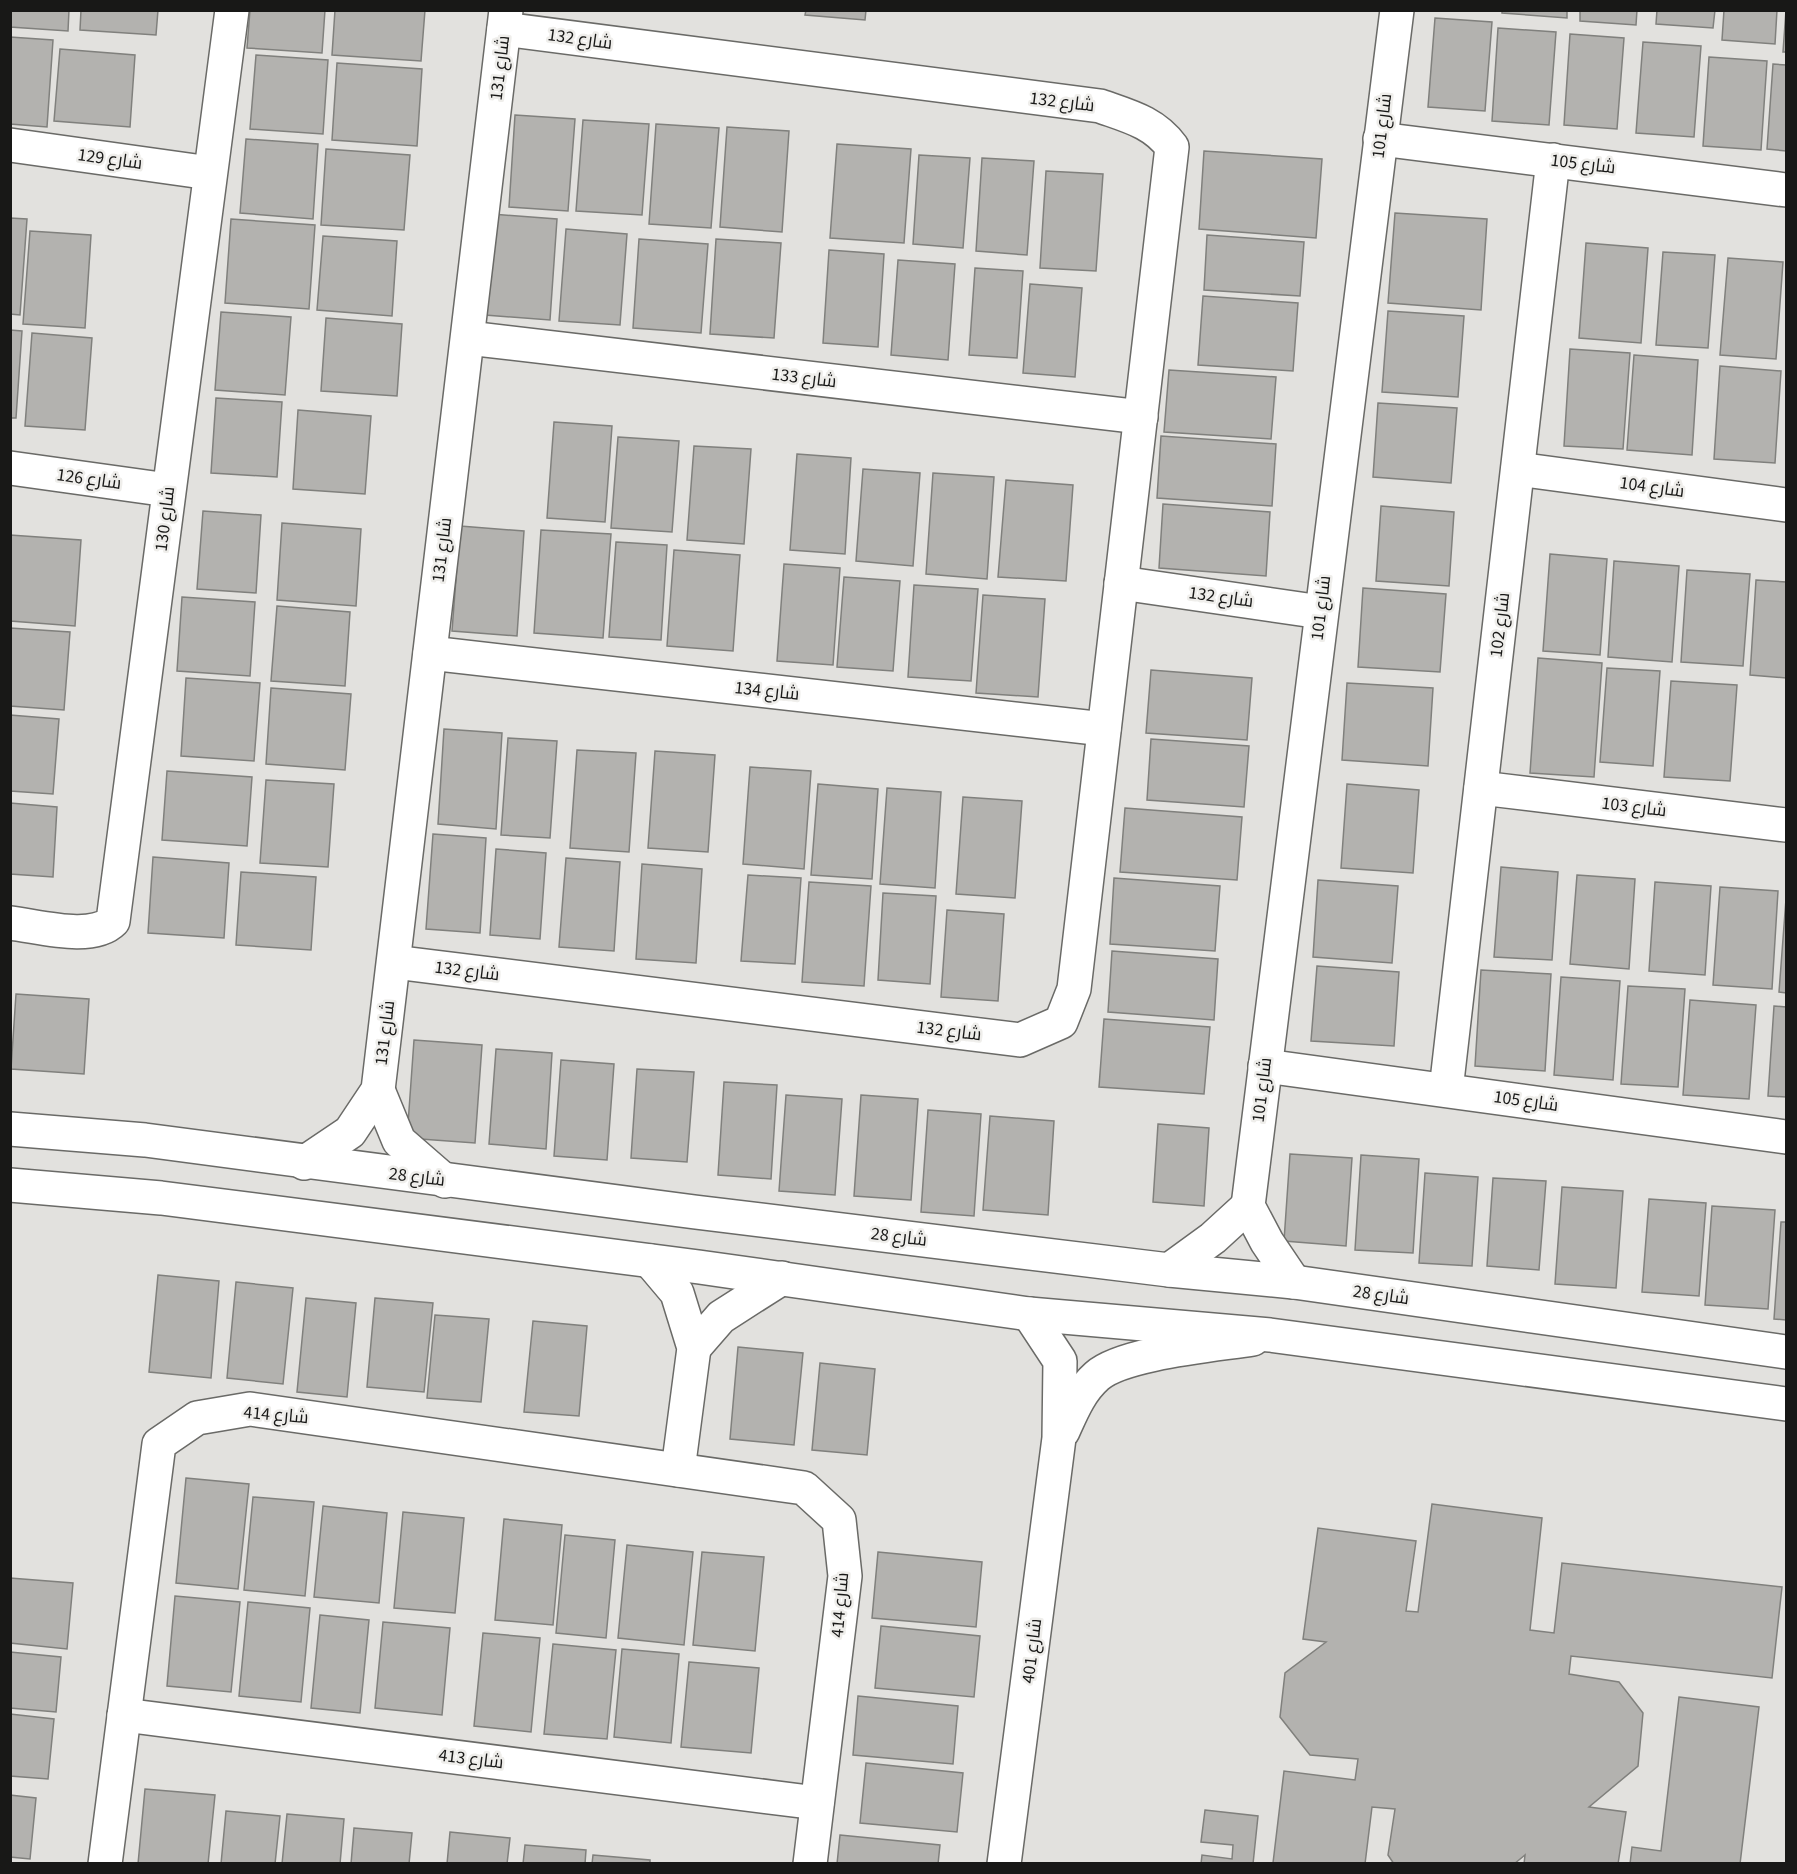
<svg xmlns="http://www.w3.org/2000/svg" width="1797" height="1874" font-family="'Source Sans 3',Cairo,sans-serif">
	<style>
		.building { fill: #b3b2af; stroke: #80807d; stroke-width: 1.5 }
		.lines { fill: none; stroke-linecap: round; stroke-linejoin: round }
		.minor-casing { stroke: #6a6a67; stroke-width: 36 }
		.tertiary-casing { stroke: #6a6a67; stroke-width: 36 }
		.minor { stroke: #fff; stroke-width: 33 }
		.tertiary { stroke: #fff; stroke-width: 33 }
		.labels { text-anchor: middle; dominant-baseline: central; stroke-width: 5; stroke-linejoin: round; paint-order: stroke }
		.street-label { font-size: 18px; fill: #181817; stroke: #efeeeb }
	</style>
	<rect width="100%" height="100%" fill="#e2e1de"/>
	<g class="building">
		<path d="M10,10h59l-1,21 -58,-4z"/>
		<path d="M81,10h77l-2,25 -76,-5z"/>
		<path d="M250,10h75l-3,43 -75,-5z"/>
		<path d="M335,10h90l-4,51 -89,-6z"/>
		<path d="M806,10h60l-1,10 -60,-5z"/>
		<path d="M1502,10h65v8l-65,-5z"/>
		<path d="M1580,10h57l-1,15 -56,-4z"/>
		<path d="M1657,10h58l-2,18 -57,-4z"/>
		<path d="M1724,10h53l-2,34 -53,-4z"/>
		<path d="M1786,10v42h-3z"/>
		<path d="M1435,18l57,4 -7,89 -57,-4z"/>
		<path d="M1498,28l58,4 -7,93 -57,-4z"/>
		<path d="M1570,34l54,4 -7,91 -53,-4z"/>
		<path d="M10,37l43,3 -6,87 -37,-3z"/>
		<path d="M1643,42l58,4 -7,91 -58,-4z"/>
		<path d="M60,49l75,6 -5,72 -76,-6z"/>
		<path d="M256,55l72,5 -5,74 -73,-5z"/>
		<path d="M1709,57l58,4 -6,89 -58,-4z"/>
		<path d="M337,63l85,6 -5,77 -85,-6z"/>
		<path d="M1773,64l13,1v86l-19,-2z"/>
		<path d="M515,115l60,4 -7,92 -59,-4z"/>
		<path d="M583,120l66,4 -7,91 -66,-4z"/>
		<path d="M656,124l63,4 -8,100 -62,-4z"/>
		<path d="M727,127l62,4 -7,101 -62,-5z"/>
		<path d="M246,139l72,5 -5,75 -73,-6z"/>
		<path d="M837,144l74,5 -7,94 -74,-5z"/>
		<path d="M326,149l84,6 -6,75 -83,-5z"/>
		<path d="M1204,151l118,8 -6,79 -117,-9z"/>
		<path d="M919,155l51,3 -7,90 -50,-4z"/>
		<path d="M982,158l52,3 -7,94 -51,-4z"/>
		<path d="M1046,171l57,3 -7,97 -56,-3z"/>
		<path d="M1395,213l92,6 -6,91 -93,-7z"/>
		<path d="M492,214l65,5 -7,101 -65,-5z"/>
		<path d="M10,218l17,1 -7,96 -10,-1z"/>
		<path d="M231,219l84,6 -6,84 -84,-6z"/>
		<path d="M566,229l61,5 -7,91 -61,-4z"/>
		<path d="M30,231l61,4 -6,93 -62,-4z"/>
		<path d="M1207,235l97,7 -4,54 -96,-6z"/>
		<path d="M323,236l74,5 -5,75 -75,-6z"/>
		<path d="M639,239l69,5 -7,89 -68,-5z"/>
		<path d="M716,239l65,4 -7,95 -64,-4z"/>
		<path d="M1586,243l62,5 -7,95 -62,-5z"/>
		<path d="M829,250l55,4 -6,93 -55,-4z"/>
		<path d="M1663,252l52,3 -7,93 -52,-3z"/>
		<path d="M1728,258l55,4 -7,97 -56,-4z"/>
		<path d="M898,260l57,4 -7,96 -57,-5z"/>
		<path d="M975,268l48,3 -6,87 -48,-3z"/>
		<path d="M1030,284l52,4 -7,89 -52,-4z"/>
		<path d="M1203,296l95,7 -5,68 -95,-6z"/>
		<path d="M1388,311l76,5 -6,81 -76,-5z"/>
		<path d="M221,312l70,5 -6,78 -70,-5z"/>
		<path d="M326,318l76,6 -5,72 -76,-5z"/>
		<path d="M10,330l12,1 -6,87h-6z"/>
		<path d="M32,333l60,5 -7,92 -60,-4z"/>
		<path d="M1570,349l60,4 -7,96 -59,-3z"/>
		<path d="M1634,355l64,5 -6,95 -65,-5z"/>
		<path d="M1720,366l61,5 -6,92 -61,-4z"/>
		<path d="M1169,370l107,7 -5,62 -107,-7z"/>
		<path d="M216,398l66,4 -5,75 -66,-4z"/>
		<path d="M1378,403l79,5 -6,75 -78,-6z"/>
		<path d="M298,410l73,6 -6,78 -72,-5z"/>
		<path d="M554,422l58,4 -7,96 -58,-4z"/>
		<path d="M1161,436l115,8 -4,62 -115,-8z"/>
		<path d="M618,437l61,4 -7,91 -61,-4z"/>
		<path d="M694,446l57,3 -7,95 -57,-4z"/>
		<path d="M797,454l54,4 -6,96 -55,-4z"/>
		<path d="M863,469l57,4 -7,93 -57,-5z"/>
		<path d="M933,473l61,4 -7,102 -61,-5z"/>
		<path d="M1006,480l67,5 -7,96 -68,-4z"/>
		<path d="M1163,504l107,8 -4,64 -107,-8z"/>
		<path d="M1381,506l73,6 -5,74 -73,-5z"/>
		<path d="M203,511l58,4 -5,78 -59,-4z"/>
		<path d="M282,523l79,6 -5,77 -79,-6z"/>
		<path d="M460,526l64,5 -7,105 -65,-5z"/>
		<path d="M541,530l70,4 -8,104 -69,-5z"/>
		<path d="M10,535l71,5 -6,86 -65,-5z"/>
		<path d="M616,542l51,3 -6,95 -52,-3z"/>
		<path d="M674,550l66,5 -7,96 -66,-5z"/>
		<path d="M1550,554l57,5 -7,96 -57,-4z"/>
		<path d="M1614,561l65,5 -7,96 -64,-5z"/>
		<path d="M784,564l56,4 -7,97 -56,-4z"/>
		<path d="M1687,570l63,4 -7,92 -62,-4z"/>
		<path d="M844,577l56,4 -7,90 -56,-4z"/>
		<path d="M1756,580l30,2v96l-36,-3z"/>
		<path d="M914,585l64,4 -7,92 -63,-4z"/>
		<path d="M1363,588l83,6 -6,78 -82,-5z"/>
		<path d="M983,595l62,4 -7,98 -62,-4z"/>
		<path d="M182,597l73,5 -5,74 -73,-5z"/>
		<path d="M277,606l73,6 -5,74 -74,-5z"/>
		<path d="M10,628l60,4 -6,78 -54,-4z"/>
		<path d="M1538,658l64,5 -8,114 -64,-4z"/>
		<path d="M1607,668l53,3 -7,95 -53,-4z"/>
		<path d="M1151,670l101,8 -5,62 -101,-7z"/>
		<path d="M186,678l74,5 -6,78 -73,-5z"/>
		<path d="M1671,681l66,4 -7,96 -66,-4z"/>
		<path d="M1347,683l86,5 -5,78 -86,-6z"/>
		<path d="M271,688l80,6 -6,76 -79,-6z"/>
		<path d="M10,715l49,4 -6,75 -43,-3z"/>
		<path d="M444,729l58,4 -6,96 -58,-5z"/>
		<path d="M508,738l49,3 -7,97 -49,-3z"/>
		<path d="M1151,739l98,7 -5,61 -97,-7z"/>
		<path d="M577,750l59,3 -7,99 -59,-4z"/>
		<path d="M655,751l60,4 -7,97 -60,-4z"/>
		<path d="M750,767l61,4 -7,98 -61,-5z"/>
		<path d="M167,771l85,6 -5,69 -85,-6z"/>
		<path d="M266,780l68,4 -6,83 -68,-4z"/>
		<path d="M818,784l60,5 -6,90 -61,-4z"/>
		<path d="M1347,784l72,6 -6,83 -72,-5z"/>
		<path d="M887,788l54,4 -6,96 -55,-4z"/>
		<path d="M963,797l59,4 -7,97 -59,-4z"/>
		<path d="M10,803l47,4 -4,70 -43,-3z"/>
		<path d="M1125,808l117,9 -5,63 -117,-8z"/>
		<path d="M433,834l53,4 -6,95 -54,-4z"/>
		<path d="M496,849l50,4 -6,86 -50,-4z"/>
		<path d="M153,857l76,6 -5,75 -76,-5z"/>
		<path d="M566,858l54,4 -6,89 -55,-4z"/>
		<path d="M642,864l60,5 -6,94 -60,-4z"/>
		<path d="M1501,867l57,5 -6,88 -58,-3z"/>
		<path d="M241,872l75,5 -5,73 -75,-5z"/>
		<path d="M748,875l53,3 -6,86 -54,-3z"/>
		<path d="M1577,875l58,4 -6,90 -59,-5z"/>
		<path d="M1114,878l106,8 -5,65 -105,-7z"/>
		<path d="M1318,880l80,6 -6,77 -79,-6z"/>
		<path d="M809,882l62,4 -7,100 -62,-4z"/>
		<path d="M1655,882l56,4 -6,89 -56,-4z"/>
		<path d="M1720,887l58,4 -6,98 -59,-4z"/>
		<path d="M883,893l53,3 -6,88 -52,-4z"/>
		<path d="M1786,899v94l-7,-1z"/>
		<path d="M947,910l57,4 -6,87 -57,-4z"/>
		<path d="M1112,951l106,8 -4,61 -106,-8z"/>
		<path d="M1317,966l82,6 -5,74 -83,-5z"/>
		<path d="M1481,970l70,4 -6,97 -70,-5z"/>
		<path d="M1561,977l59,4 -7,99 -59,-5z"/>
		<path d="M1628,986l57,3 -7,98 -57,-3z"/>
		<path d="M16,994l73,5 -5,75 -73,-5z"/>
		<path d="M1690,1000l66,5 -7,94 -66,-4z"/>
		<path d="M1774,1006l12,1v90l-18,-1z"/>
		<path d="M1104,1019l106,8 -6,67 -105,-7z"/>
		<path d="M414,1040l68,5 -7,98 -68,-5z"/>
		<path d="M496,1049l56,4 -6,96 -57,-5z"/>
		<path d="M561,1060l53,4 -7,96 -53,-4z"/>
		<path d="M637,1069l57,3 -7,90 -56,-4z"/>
		<path d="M724,1082l53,3 -6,94 -53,-4z"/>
		<path d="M786,1095l56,4 -7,96 -56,-4z"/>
		<path d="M861,1095l57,4 -7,101 -57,-4z"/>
		<path d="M928,1110l53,4 -7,102 -53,-4z"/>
		<path d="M990,1116l64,5 -6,94 -65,-5z"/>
		<path d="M1158,1124l51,4 -5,78 -51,-4z"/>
		<path d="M1290,1154l62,4 -6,88 -62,-5z"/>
		<path d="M1361,1155l58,4 -6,94 -58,-3z"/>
		<path d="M1425,1173l53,4 -6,89 -53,-3z"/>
		<path d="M1493,1178l53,3 -7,89 -52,-4z"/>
		<path d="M1562,1187l61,4 -7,97 -61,-4z"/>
		<path d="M1649,1199l57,4 -7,93 -57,-4z"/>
		<path d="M1712,1206l63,4 -7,99 -63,-4z"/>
		<path d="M1781,1222h5v98l-12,-1z"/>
		<path d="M158,1275l61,6 -8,97 -62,-6z"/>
		<path d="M236,1282l57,6 -10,96 -56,-6z"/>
		<path d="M306,1298l50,5 -9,94 -50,-5z"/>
		<path d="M375,1298l58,5 -9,89 -57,-5z"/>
		<path d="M435,1315l54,4 -8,83 -54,-4z"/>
		<path d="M533,1321l54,5 -8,90 -55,-4z"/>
		<path d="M738,1347l65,6 -9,92 -64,-6z"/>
		<path d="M820,1363l55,6 -8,86 -55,-5z"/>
		<path d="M186,1478l63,6 -11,105 -62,-6z"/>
		<path d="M253,1497l61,5 -9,94 -61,-6z"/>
		<path d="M1432,1504l110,14 -12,112 24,3 8,-70 220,24 -10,91 -201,-22 -2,18 50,8 24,31 -5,53 -49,41 37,5 -8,52h-94l1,-9 -11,9h-120l-6,-9 7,-46 -23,-2 -7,57 -92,-1 11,-92 71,9 3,-21 -48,-4 -30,-38 5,-44 41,-31 -23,-3 15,-111 98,13 -10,70 12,1z"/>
		<path d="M323,1506l64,7 -8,90 -65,-6z"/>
		<path d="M403,1512l61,6 -9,95 -61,-5z"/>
		<path d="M504,1519l58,6 -9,100 -58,-5z"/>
		<path d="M565,1535l50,5 -9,98 -50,-5z"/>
		<path d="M627,1545l66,7 -9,93 -66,-7z"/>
		<path d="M702,1552l62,5 -9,94 -62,-6z"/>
		<path d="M878,1552l104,10 -6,65 -104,-9z"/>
		<path d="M10,1578l63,5 -6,66 -57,-6z"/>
		<path d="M175,1596l65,6 -9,90 -64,-6z"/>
		<path d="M248,1602l62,6 -9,94 -62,-6z"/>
		<path d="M320,1615l49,5 -9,93 -49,-5z"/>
		<path d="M383,1622l67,6 -8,87 -67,-7z"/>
		<path d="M881,1626l99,10 -6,61 -99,-9z"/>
		<path d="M483,1633l57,5 -9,94 -57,-6z"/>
		<path d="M553,1644l63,6 -9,89 -63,-5z"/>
		<path d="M622,1649l57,5 -8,89 -57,-6z"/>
		<path d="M10,1652l51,5 -5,55 -46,-4z"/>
		<path d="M689,1662l70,6 -8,85 -70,-6z"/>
		<path d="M858,1696l100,10 -5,58 -100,-9z"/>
		<path d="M1679,1697l80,10 -19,157h-110l2,-17 29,4z"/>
		<path d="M10,1714l44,5 -6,60 -38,-3z"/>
		<path d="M866,1763l97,10 -6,59 -97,-9z"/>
		<path d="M145,1789l70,6 -7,69h-70z"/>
		<path d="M10,1795l26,3 -6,61 -20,-2z"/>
		<path d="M1205,1810l53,6 -5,48h-52l1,-9 30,4 1,-14 -32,-3z"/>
		<path d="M226,1811l54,5 -5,48h-54z"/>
		<path d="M287,1814l57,5 -4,45h-58z"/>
		<path d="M354,1828l58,5 -3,31h-58z"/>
		<path d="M450,1832l60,6 -3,26h-60z"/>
		<path d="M840,1835l100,10 -2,19h-101z"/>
		<path d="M525,1845l61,5 -1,14h-62z"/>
		<path d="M593,1855l57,5v4h-58z"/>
	</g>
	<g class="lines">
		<g class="minor-casing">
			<g id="minor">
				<path d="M1380,139l406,51"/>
				<path d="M10,145l200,28"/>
				<path d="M468,338l673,79"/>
				<path d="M10,468l158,22"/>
				<path d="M1518,469l268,36"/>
				<path d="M1121,583l200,29"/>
				<path d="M430,653l674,76"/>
				<path d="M1481,788l305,37"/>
				<path d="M10,923c28,3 82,19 103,-2l119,-911"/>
				<path d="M394,962l626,78 41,-18 13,-33 98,-842c-18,-25 -44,-31 -72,-41l-596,-77"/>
				<path d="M1265,1066l521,71"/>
				<path d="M378,1090l21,51 46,40"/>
				<path d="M1446,1090l107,-930"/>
				<path d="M304,1163l46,-31 28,-42 128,-1080"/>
				<path d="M650,1261l27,32 17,55 -16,122"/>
				<path d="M1169,1270l44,-32 35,-32"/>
				<path d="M1294,1282l-27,-40 -19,-36 149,-1196"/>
				<path d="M694,1348l27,-31 61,-39"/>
				<path d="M1063,1431c9,-20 17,-40 34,-55 26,-23 118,-31 156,-37"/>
				<path d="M124,1715l693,88"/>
				<path d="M105,1864l54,-420 38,-26 53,-9 554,79 35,32 6,56 -35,288"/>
				<path d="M1004,1864l55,-426 1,-77 -31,-47"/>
			</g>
		</g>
		<g class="tertiary-casing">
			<g id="tertiary">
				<path d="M10,1129l135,11 550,72 474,58 125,12 492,70"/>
				<path d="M10,1185l151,13 538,69 330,47 241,21 516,69"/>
			</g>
		</g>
		<use href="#minor" class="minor"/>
		<use href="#tertiary" class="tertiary"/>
	</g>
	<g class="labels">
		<g class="street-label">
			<text transform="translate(580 39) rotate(8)">شارع 132</text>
			<text transform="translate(500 68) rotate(-83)">شارع 131</text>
			<text transform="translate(1062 102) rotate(7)">شارع 132</text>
			<text transform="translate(1382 126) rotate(-83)">شارع 101</text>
			<text transform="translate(110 159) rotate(8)">شارع 129</text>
			<text transform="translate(1583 164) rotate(7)">شارع 105</text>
			<text transform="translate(804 378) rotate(7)">شارع 133</text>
			<text transform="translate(89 479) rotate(8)">شارع 126</text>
			<text transform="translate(1652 487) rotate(8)">شارع 104</text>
			<text transform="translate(165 519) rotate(-83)">شارع 130</text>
			<text transform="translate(442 550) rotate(-83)">شارع 131</text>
			<text transform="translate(1221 597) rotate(8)">شارع 132</text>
			<text transform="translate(1321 608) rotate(-83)">شارع 101</text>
			<text transform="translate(1500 625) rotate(-83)">شارع 102</text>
			<text transform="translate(767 691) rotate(6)">شارع 134</text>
			<text transform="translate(1634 807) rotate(7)">شارع 103</text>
			<text transform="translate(467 971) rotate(7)">شارع 132</text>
			<text transform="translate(949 1031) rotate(7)">شارع 132</text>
			<text transform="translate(385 1033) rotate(-83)">شارع 131</text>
			<text transform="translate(1262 1090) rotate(-83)">شارع 101</text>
			<text transform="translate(1526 1101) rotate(8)">شارع 105</text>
			<text transform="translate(417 1177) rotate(7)">شارع 28</text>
			<text transform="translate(899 1237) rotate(7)">شارع 28</text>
			<text transform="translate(1381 1295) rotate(8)">شارع 28</text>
			<text transform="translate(276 1415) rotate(5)">شارع 414</text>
			<text transform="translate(840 1605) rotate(-85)">شارع 414</text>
			<text transform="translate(1032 1651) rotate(-83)">شارع 401</text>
			<text transform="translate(471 1759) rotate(7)">شارع 413</text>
		</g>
	</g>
	<rect width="1797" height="1874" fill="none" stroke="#181817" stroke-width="24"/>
</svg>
